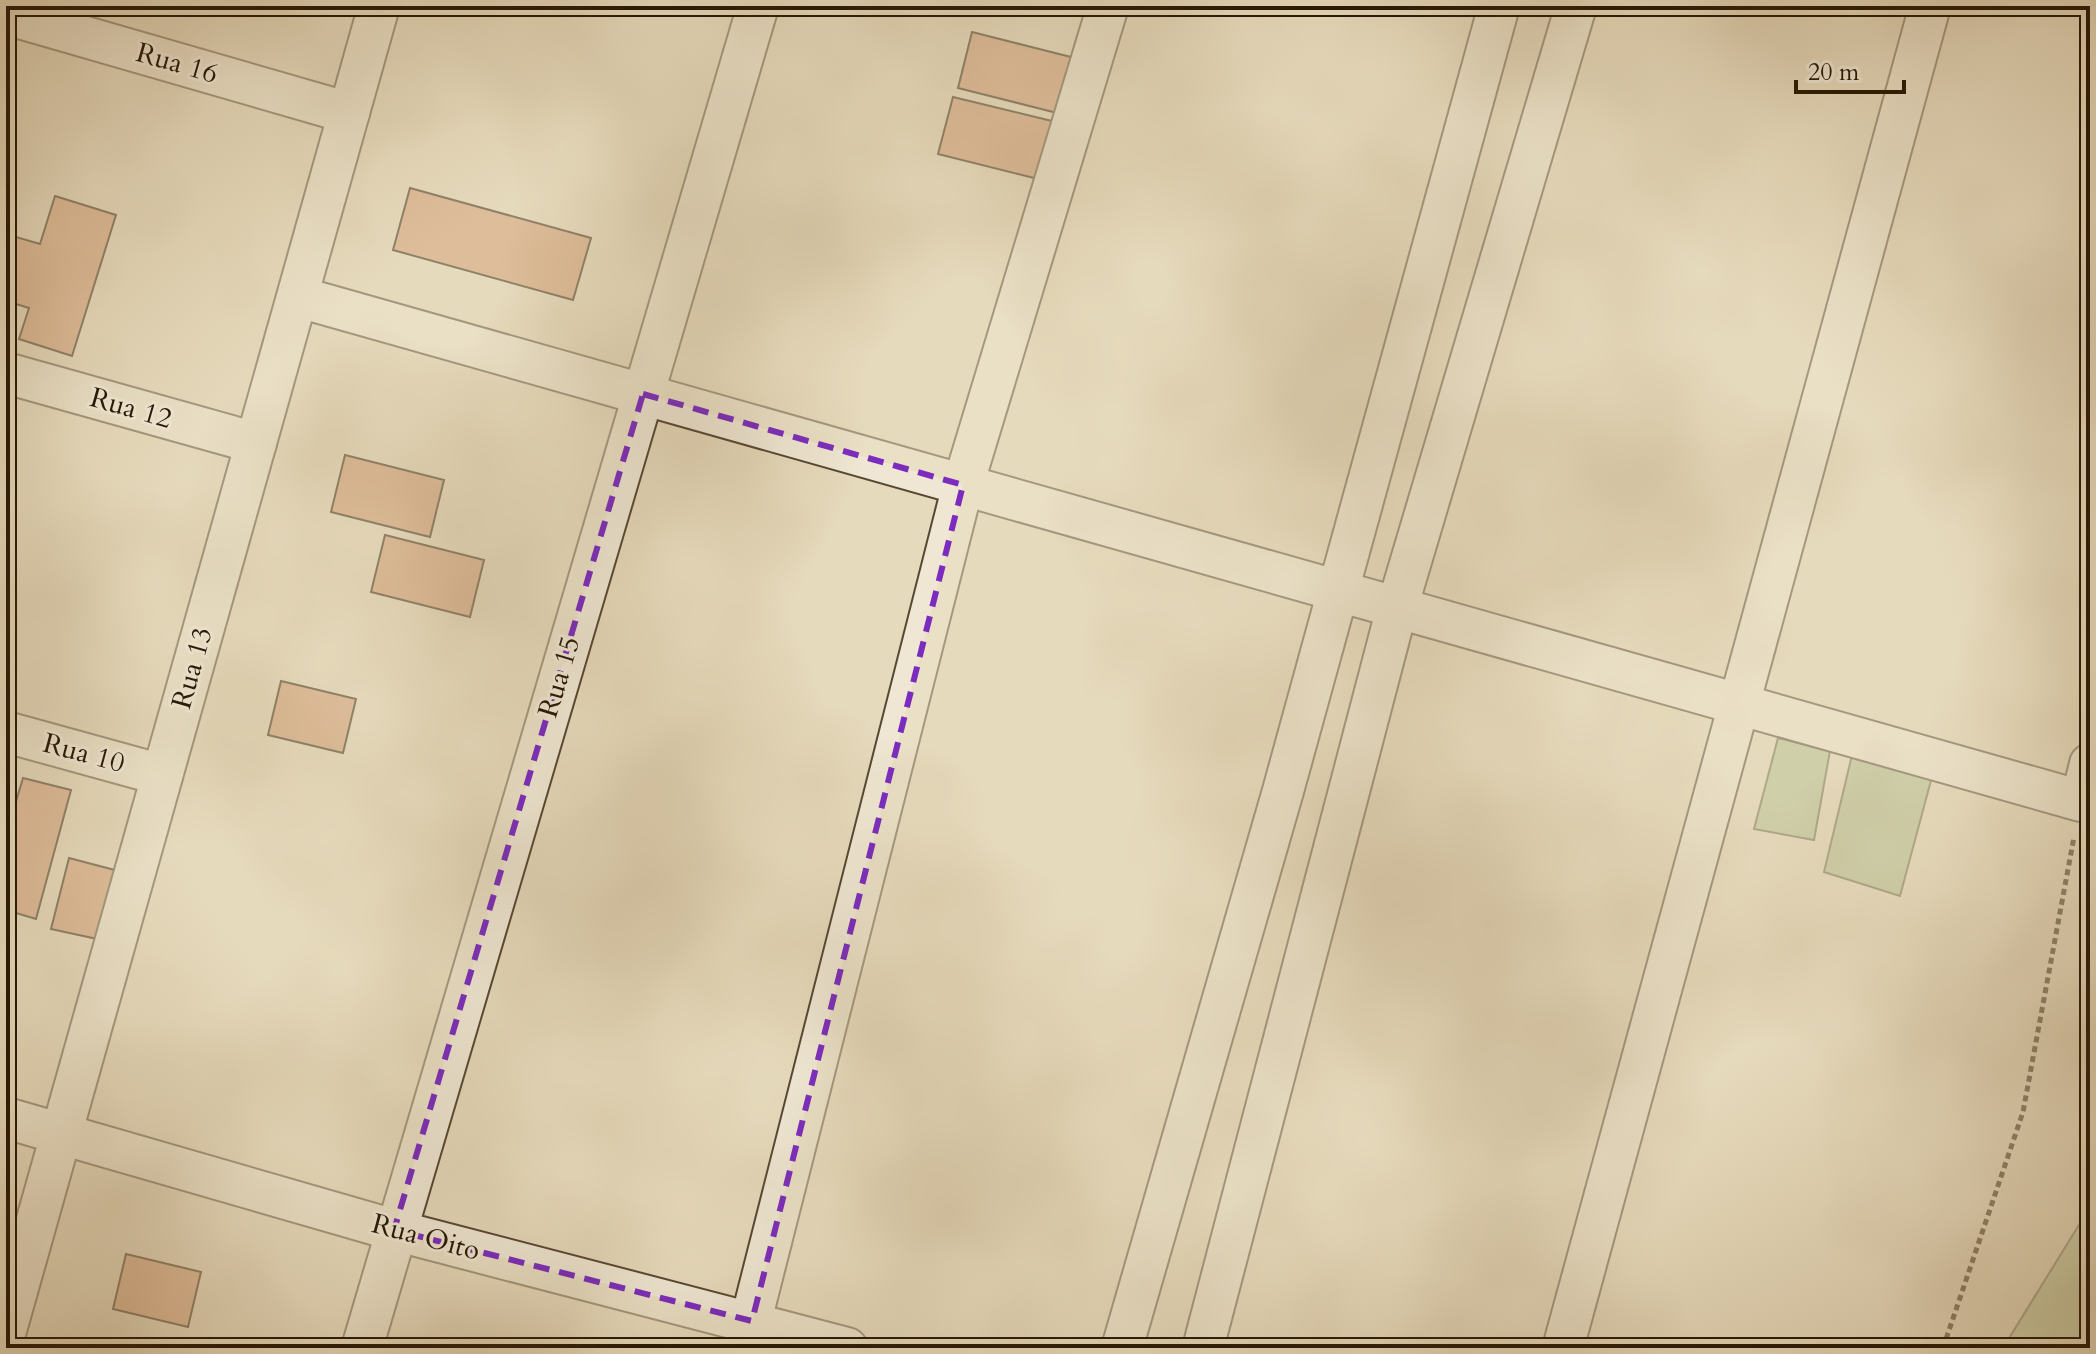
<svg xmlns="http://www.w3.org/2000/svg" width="2096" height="1354" font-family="Cardo,serif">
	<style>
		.green { fill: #b3c092; stroke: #6d6c4c; stroke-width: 2 }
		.building { fill: #d59971; stroke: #271805; stroke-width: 2 }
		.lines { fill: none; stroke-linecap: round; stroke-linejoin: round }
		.minor-casing { stroke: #574833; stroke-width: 44 }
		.path { stroke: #271805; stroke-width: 5; stroke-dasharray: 6 4; stroke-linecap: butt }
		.minor { stroke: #efe7d3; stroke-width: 40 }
		.marked { fill: none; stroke: #7b2cbf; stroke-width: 6; stroke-dasharray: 16 10; stroke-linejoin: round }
		.labels { text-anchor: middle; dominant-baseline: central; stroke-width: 6; stroke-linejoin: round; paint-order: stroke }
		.street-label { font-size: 28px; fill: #271805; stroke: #efe7d3 }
	</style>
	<rect width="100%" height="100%" fill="#e6dabc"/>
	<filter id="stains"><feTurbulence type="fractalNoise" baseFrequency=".0025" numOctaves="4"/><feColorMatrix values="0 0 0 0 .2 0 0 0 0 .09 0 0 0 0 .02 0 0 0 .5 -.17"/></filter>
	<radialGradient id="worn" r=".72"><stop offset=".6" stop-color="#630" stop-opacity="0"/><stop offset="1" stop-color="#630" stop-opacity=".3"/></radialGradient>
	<g class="green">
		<path d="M1778,738l52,13 -16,89 -60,-11z"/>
		<path d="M1853,751l80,22 -33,123 -76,-24z"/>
		<path d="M2090,1207v141h-87z"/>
	</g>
	<g class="building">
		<path d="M972,32l99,25 -14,56 -99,-25z"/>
		<path d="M953,97l99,24 -14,58 -100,-25z"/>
		<path d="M410,188l181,50 -18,62 -180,-50z"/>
		<path d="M55,196l61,19 -44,141 -53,-17 10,-31 -23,-7v-67l34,10z"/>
		<path d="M345,455l99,25 -14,57 -99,-25z"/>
		<path d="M385,535l99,25 -14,57 -99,-25z"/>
		<path d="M281,681l75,18 -13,54 -75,-18z"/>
		<path d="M23,778l48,12 -35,129 -30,-9v-75z"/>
		<path d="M69,858l61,16 -19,68 -60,-13z"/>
		<path d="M126,1254l75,18 -13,55 -75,-18z"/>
	</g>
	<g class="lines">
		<g class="minor-casing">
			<g id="minor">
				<path d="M6,14l343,99"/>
				<path d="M299,297l1782,504 9,-37"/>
				<path d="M6,373l250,70"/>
				<path d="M6,732l156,43"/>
				<path d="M6,1118l388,112 453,118"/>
				<path d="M6,1330l373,-1324"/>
				<path d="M362,1348l396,-1342"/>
				<path d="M744,1348l219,-863 145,-479"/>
				<path d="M1122,1348l161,-557 216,-785"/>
				<path d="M1203,1348l194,-740 179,-602"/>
				<path d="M1563,1348l367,-1342"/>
			</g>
		</g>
		<path class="path" d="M1943,1348l80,-236 51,-275"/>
		<use href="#minor" class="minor"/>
	</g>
	<path d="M0 0H2096V1354H0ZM643,394l320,91 -211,836 -358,-91z" fill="#e6dabc" fill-opacity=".55" fill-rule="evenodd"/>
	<path class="marked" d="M643,394l320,91 -211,836 -358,-91z"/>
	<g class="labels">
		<g class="street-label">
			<text transform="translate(177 63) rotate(16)">Rua 16</text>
			<text transform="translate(131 408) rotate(16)">Rua 12</text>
			<text transform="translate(192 668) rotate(-74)">Rua 13</text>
			<text transform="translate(559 677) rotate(-73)">Rua 15</text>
			<text transform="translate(84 753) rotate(15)">Rua 10</text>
			<text transform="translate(426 1237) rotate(15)">Rua Oito</text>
		</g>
	</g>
	<rect width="2096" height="1354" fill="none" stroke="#e6dabc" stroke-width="32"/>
	<rect x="8" y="8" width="2080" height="1338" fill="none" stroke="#271805" stroke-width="4"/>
	<rect x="16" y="16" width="2064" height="1322" fill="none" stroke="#271805" stroke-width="2"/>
	<path d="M1796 80v12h108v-12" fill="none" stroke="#271805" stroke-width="4"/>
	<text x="1808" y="80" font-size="24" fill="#271805" stroke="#efe7d3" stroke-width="6" paint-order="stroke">20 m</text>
	<rect width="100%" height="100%" filter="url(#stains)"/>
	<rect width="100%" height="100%" fill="url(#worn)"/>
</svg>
